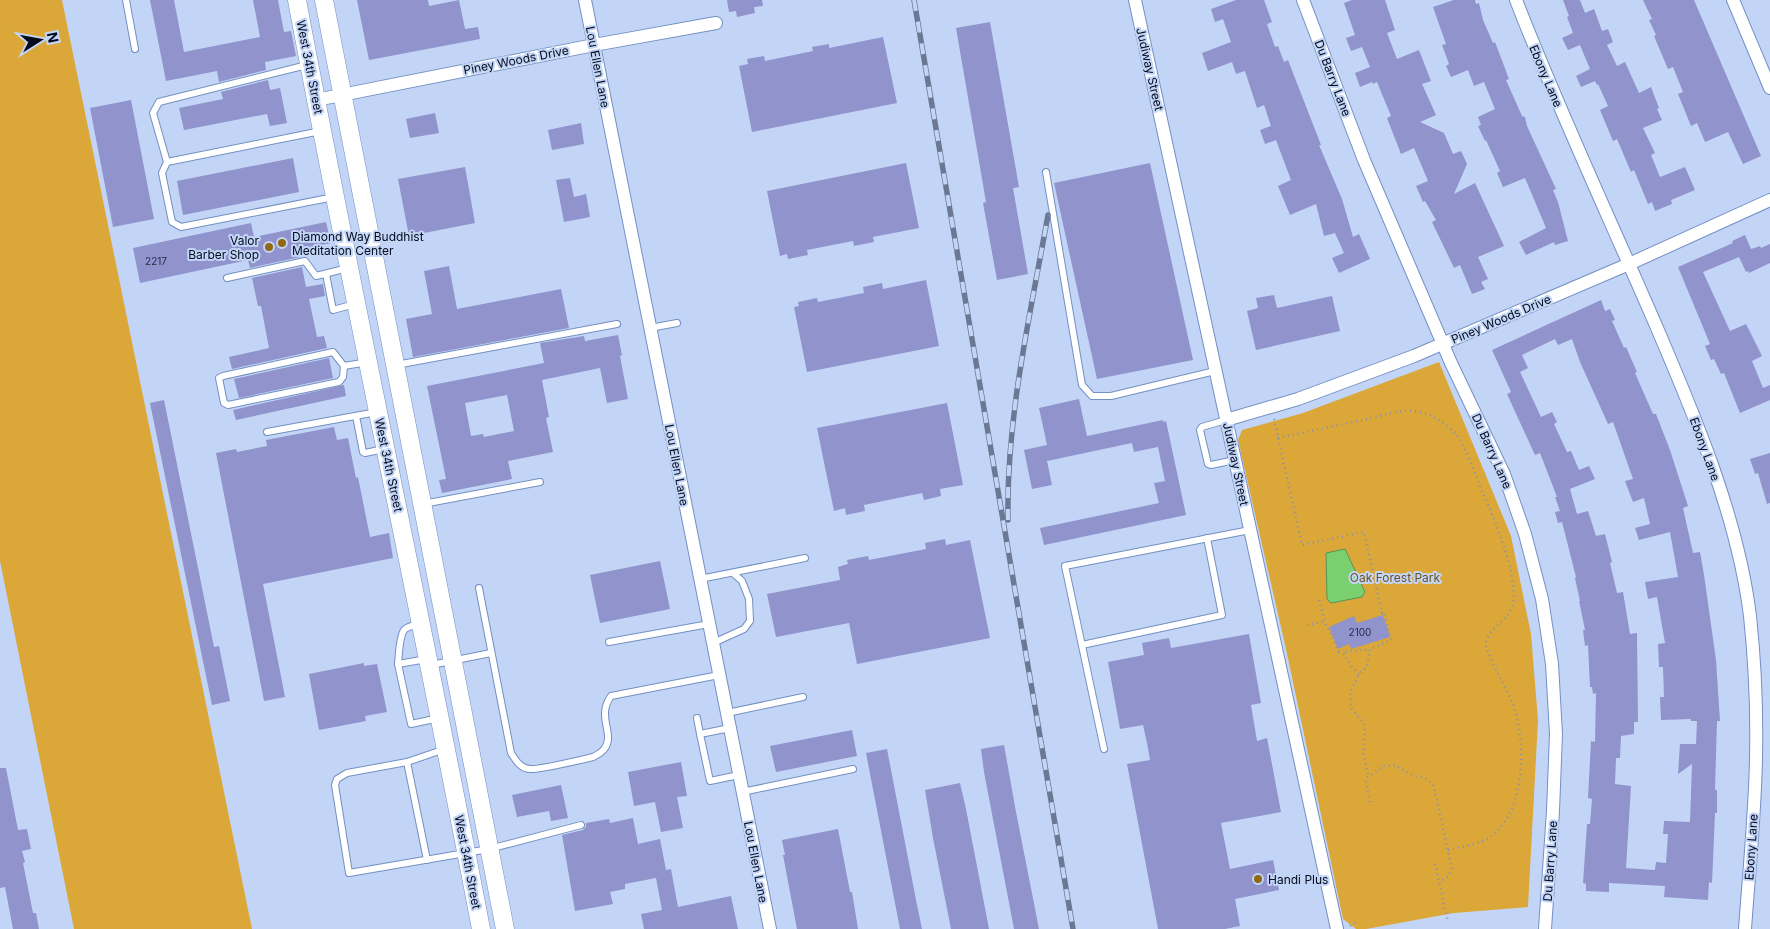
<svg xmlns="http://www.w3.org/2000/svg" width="1770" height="929" font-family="Inter,sans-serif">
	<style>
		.green { fill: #dca739 }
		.water { fill: #7ad06f; stroke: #569556 }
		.building { fill: #9093cc; fill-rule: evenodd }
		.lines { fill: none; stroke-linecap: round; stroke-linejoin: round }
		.lane-casing { stroke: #7390c3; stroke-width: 8 }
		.street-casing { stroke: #7390c3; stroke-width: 14 }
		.secondary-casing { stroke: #7390c3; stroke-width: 19 }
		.path { stroke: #8392ae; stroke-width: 2.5; stroke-dasharray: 1 4; stroke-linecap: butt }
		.lane { stroke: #fff; stroke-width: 6 }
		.street { stroke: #fff; stroke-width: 12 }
		.secondary { stroke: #fff; stroke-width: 18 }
		.rail-casing { stroke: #6b7893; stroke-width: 5.5 }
		.rail { stroke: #c3d5f6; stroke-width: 4; stroke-dasharray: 11; stroke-linecap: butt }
		.poi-dot { fill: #916910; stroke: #c3d5f6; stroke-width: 2 }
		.labels { text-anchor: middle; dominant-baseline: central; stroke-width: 4; stroke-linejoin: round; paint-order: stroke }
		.number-label { font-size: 10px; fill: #262d49 }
		.street-label { font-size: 12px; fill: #030b1d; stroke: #c3d5f6 }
		.poi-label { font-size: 12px; fill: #030b1d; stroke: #c3d5f6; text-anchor: start }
		.park-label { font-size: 12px; fill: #6c5220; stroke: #c3d5f6 }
	</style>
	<rect width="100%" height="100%" fill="#c3d5f6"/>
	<g class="green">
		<path d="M0,0h62l190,929h-178l-74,-368z"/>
		<path d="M1439,362l72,174 20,98 7,86 -10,187 -74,6 -88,16h-10l-13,-10 -57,-270 -48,-209 4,-10 61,-17z"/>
	</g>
	<path class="water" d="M1345,549l20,43 -3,5 -31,6 -4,-4 -1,-46z"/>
	<g class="building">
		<path d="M150,0h24l10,52 76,-15 -7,-37h25l6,32 7,-1 5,25 -31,6 1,8 -47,12 -2,-11 -51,10z"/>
		<path d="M357,0h71l1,6 30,-6 6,29 13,-2 2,12 -111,21z"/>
		<path d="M727,0h35l1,6 -9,1 1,6 -18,4 -1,-6 -7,1z"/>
		<path d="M1236,0h28l8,22 -5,2 8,23 3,-1 6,16 4,-2 33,85h-2l23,54 11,38 6,-3 11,25 -31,14 -7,-15 12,-5 -9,-20 -11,3 -8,-32 -26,11 -12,-29 13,-6 -15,-40 -11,4 -5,-14 11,-4 -7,-21 -7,3 -12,-37 -9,3 -4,-12 -24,9 -6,-18 29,-11 -8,-23 -8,3 -4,-13z"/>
		<path d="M1352,0h33l10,30 -8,3 10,26 22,-9 12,31 -9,3 14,31 -16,7 24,11 9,21 8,-3 6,13 -13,30 21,-11 29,63 -26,11 10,22 -7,3 4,7 -13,5 -12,-29 -6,3 -22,-46 4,-2 -11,-19 -2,1 -7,-16 12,-5 -5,-12 -9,-21 -13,6 -14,-36 4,-2 -14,-34 -4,2 -1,-2 -12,5 -5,-14 15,-6 -8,-20 -11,4 -5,-13 9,-3 -11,-32z"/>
		<path d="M1454,0h21l1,4 3,-1 4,17 10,23 2,-1 14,37 -3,1 16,36 3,1 2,9 29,63 -3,1 5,12 10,39 -13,4 -1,-3 -28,13 -7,-13 27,-14 -21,-50 -22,9 -6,-14 3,-2 -14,-31 -1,1 -7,-15 3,-1 -3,-8 17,-8 -11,-27 -10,4 -6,-16 -17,7 -5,-11 3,-2 -7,-19 4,-1 -13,-37z"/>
		<path d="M1563,0h17l5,13 9,-4 8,22 6,-2 5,13 -6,3 10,21 8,-4 14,31 12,-6 8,21 -2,1 5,11 -19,8 12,25 -4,2 9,22 25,-10 10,23 -24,10 1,4 -17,7 -3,-9 -4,2 -14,-34 -3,2 -14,-33 -4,2 -13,-31 8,-4 -10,-22 -1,1 -2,-4 -14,6 -5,-11 14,-7 -10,-24 -12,5 -6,-12 11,-5 -6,-16 2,-1z"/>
		<path d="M1643,0h51l67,156 -18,8 -15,-32 -23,10 -8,-19 -6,3 -13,-32 5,-2 -10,-25 -5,2 -14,-33 2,-1 -7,-15 3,-1z"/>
		<path d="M990,22l29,165 -6,1 15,86 -31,6 -14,-77 3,-1 -30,-174z"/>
		<path d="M883,37l14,66 -145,29 -13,-66 9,-2 -1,-5 17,-3 1,5 48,-10 -1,-4 17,-3v4z"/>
		<path d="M268,80l2,10 10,-2 7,35 -17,3 -3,-12 -83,16 -5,-22 44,-9 -2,-7z"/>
		<path d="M131,100l23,119 -41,8 -23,-119z"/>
		<path d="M435,113l4,20 -29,5 -4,-19z"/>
		<path d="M581,123l3,21 -32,6 -4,-20z"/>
		<path d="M293,158l6,34 -116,23 -6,-34z"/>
		<path d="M906,163l13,65 -46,9 1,5 -20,4 -1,-5 -46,9 1,5 -20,4 -1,-5 -7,2 -13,-65z"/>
		<path d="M1150,163l43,197 -96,19 -43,-196z"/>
		<path d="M465,167l10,56 -66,13 -11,-57z"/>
		<path d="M570,178l4,19 12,-3 4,23 -26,5 -8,-42z"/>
		<path d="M326,222l5,21 -33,7 2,7 -50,11 -2,-8 -108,23 -7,-35 118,-25 3,14z"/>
		<path d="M1745,235l6,14 9,-3 1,2 9,-4v19l-21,10 -1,-2 -2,1 -7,-15 -36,15 27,59 16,-7 16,32 -10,5 11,27 7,-3v15l-30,13 -16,-40 -3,1 -7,-15 -3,1 -6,-14 5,-2 -32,-77 55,-24 -1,-2z"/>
		<path d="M449,266l8,43 104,-20 8,39 -156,29 -7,-38 26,-5 -8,-43z"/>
		<path d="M302,267l4,20 17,-3 2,12 -16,3 8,38 7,-1 3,12 -95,21 -3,-12 40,-9 -8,-42h-3l-6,-28z"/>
		<path d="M926,280l13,66 -132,26 -13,-65 5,-1 -1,-4 19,-4 1,4 46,-9 -1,-6 19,-4 1,6z"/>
		<path d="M1274,295l3,13 55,-12 8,35 -84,19 -9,-39 11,-3 -2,-10z"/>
		<path d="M1601,300l4,11 5,-2 5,11 -3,1 12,27 2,-1 11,25 -2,1 18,41h3l14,36 18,56 -5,2 10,45 7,-1 4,23 12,85 4,61h-3l-2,69h2v23h-2l-3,70 -3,-1 -1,18 -44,-3 1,-11 -56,-3v9l-23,-1v-7l-3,-1 4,-59h3l2,-25 -4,-1 3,-57 4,1 1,-49 -3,1 -1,-7h-2l-2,-42 -3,1 -2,-16h2l-6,-29h1l-5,-23 1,-1 -14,-55 -4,1 -3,-11 5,-1 -5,-14h2l-17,-44 -5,2 -28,-61 4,-2 -19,-42zM1555,339l3,6 14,-6 8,23 28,62 5,-2 20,57 -8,2 8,21 11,-4 6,26 -15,4 4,12 31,-8 8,45 -33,5 3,17 9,-2 8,46 -7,1 1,23h4l1,30h-4l1,23 30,-1v2h6l-1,23h-16l-2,30 14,-10 -2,58 -26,-1 -1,13h5l-2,29 -10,-1 -1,8 -29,-2 5,-82 -16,-2 1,-26h4l1,-22 13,-2v-12h4l-1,-89 -7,1 -7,-42 -6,1 -7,-30 2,-1 -7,-28 -9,2 -8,-25 -11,3 -7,-25 25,-10 -6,-13 -10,4 -8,-19 -4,1 -13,-28 3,-2 -5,-10 -11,5 -21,-45 8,-4 -6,-13z"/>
		<path d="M618,335l4,20 -2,1 8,43 -21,4 -7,-35 -58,12 7,37 -3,1 7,34 -45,9 4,18 -70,14 -3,-13 7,-1 -19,-93 117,-23 -4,-20 44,-7 1,5zM507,395l7,36 -30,6 -1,-3 -12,2 -6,-33z"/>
		<path d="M329,358l4,20 -94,20 -5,-19z"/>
		<path d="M344,385l2,11 -110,24 -3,-10z"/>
		<path d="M1079,399l8,37 76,-16v2l3,-1 20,94 -142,30 -4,-17 119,-25 -5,-20 11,-2 -7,-34 -24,5 -2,-9 -85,18 5,24 -20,4 -8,-39 23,-5 -8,-37z"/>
		<path d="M164,400l50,247 5,-1 11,55 -18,4 -62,-302z"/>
		<path d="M947,403l16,82 -23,4 1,7 -17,4 -2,-7 -58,12 1,6 -19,4 -1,-7 -11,3 -17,-83z"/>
		<path d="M334,427l3,13 11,-2 8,40 2,-1 12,60 19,-4 4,25 -130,26 22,113 -21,4 -48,-248 20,-4 1,3 30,-6 -1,-6z"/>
		<path d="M1770,453v50l-3,1 -9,-31 -3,1 -5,-15z"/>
		<path d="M945,539l1,6 24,-5 20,98 -133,26 -8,-41 -73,14 -9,-43 73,-14 -2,-13 10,-3 -1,-4 21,-4 1,4 57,-11 -1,-6z"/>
		<path d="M660,561l10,48 -70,14 -10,-48z"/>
		<path d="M1383,615l7,22 -39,12 -2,-5 -11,5 -9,-22 25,-11 3,7z"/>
		<path d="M1249,634l12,69 -10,2 6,36 10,-3 14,74 -60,11 9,46 43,-9 6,30 -44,9 5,27 -15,3h-67l-31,-165 23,-4 -3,-17 -4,-18 -23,4 -12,-67 36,-7 -2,-12 27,-5 2,10z"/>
		<path d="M364,663v3l13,-2 10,48 -22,4 1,5 -47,9 -10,-56z"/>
		<path d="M852,730l5,26 -81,16 -6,-26z"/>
		<path d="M1004,745l12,67 23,117h-25l-30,-157 -3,-23z"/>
		<path d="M887,749l30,156 5,24h-22l-34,-176z"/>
		<path d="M681,762l6,34 -10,1 6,31 -22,4 -6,-30 -21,4 -6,-34z"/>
		<path d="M0,768h6l12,62 9,-1 4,20 -9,2 3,11 -2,1 10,50h3l3,16h-26l-8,-42 -5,1z"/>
		<path d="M960,783l6,26 23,120h-38l-18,-91 -8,-48z"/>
		<path d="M561,785l7,33 -17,3 -2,-10 -32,6 -5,-22z"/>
		<path d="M633,818l5,26 22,-5 6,31 5,-1 7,38 53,-11 7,33h-94l-3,-15 21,-4 -6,-32 -31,6v5l-15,3 3,12 -38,7 -13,-76 21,-5 3,-3v-4l23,-4 1,4z"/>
		<path d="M838,829l12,63h2l6,37h-61l-14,-74h2l-3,-15z"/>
	</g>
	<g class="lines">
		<g class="lane-casing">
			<g id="lane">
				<path d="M126,0l9,49"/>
				<path d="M321,131l-154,31 -5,11 10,49 9,5 153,-30"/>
				<path d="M167,162l-14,-49 6,-11 148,-37"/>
				<path d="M1046,172l36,213 10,11h19l104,-25"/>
				<path d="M326,274l7,36 22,-6"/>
				<path d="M227,278l78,-17 11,15 32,-8"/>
				<path d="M650,328l27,-5"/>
				<path d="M333,352l11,14 -1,11 -4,5 -111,23 -4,-2 -5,-25 4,-2z"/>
				<path d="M396,365l221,-41"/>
				<path d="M344,366l24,-4"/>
				<path d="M356,416l7,36 2,1 19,-4"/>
				<path d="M1226,420l-24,7 -2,3 8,34 3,1 24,-5"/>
				<path d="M267,432l110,-20"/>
				<path d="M423,504l117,-22"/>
				<path d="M700,579l105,-21"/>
				<path d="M479,588l32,165c5,8 10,16 20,16 7,1 54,-10 62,-12 4,-2 10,-6 12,-9 10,-15 -9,-31 6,-52l108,-21"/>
				<path d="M609,642l100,-18"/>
				<path d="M713,643l31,-14 6,-8 -1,-22 -7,-18 -9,-8"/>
				<path d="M1082,645l140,-30 -15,-77"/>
				<path d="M427,659l-29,5 13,60 28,-6"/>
				<path d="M398,664c1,-9 1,-26 6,-34 4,-4 11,-5 16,-6"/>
				<path d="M431,665l60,-12"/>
				<path d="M727,713l76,-16"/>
				<path d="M697,718l3,16"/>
				<path d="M730,728l-30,6 10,47 29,-6"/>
				<path d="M445,749l-38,13 -60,11 -10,6 -2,6 14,88 140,-24 92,-24"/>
				<path d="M1104,749l-39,-183 185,-36"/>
				<path d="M407,762l20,98"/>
				<path d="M742,792l111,-23"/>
			</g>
		</g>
		<g class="street-casing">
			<g id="street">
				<path d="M585,0l185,929"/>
				<path d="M1135,0l202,929"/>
				<path d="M1303,0l61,160 87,203 53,111 21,60 17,65 10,65 4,70 -3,77 -8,118"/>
				<path d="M1516,0c43,111 94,219 141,328 39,91 81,190 93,288 5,47 7,95 6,142 -1,57 -7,114 -11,171"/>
				<path d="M1733,0l37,88"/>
				<path d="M316,100l278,-55 122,-22"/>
				<path d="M1226,420l72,-21 116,-43 215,-92 141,-64"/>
			</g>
		</g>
		<g class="secondary-casing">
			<g id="secondary">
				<path d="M297,0c58,310 125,619 184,929"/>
				<path d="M324,0l181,929"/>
			</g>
		</g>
		<g class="path">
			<path d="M1274,419l28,126 62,-13 18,81 2,-1 7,28 -21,9 -3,18 -8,7 -9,19 1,15 13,15 1,15 -2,15 6,24"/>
			<path d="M1278,438c30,-6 59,-13 89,-19 14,-3 30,-9 45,-8 16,1 32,10 43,22 10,12 21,42 27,58 13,29 31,73 32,104 1,28 -29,30 -28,51 6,20 19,38 27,58 13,37 13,103 -19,130 -11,10 -31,12 -46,16"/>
			<path d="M1319,600l7,25 13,27h4"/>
			<path d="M1307,625l18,-4"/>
			<path d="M1359,674l-8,-8 -8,-14 27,-3"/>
			<path d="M1370,802l-4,-19 2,-6 15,-11 12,-1 19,11 11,2 8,7 2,6 16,74c1,9 -4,14 -12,16"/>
			<path d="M1435,864l13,58"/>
			<path d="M1350,926l7,-4"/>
		</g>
		<use href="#lane" class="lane"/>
		<use href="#street" class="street"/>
		<use href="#secondary" class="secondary"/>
		<g class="rail-casing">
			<g id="rail">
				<path d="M914,0l159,929"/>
				<path d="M1008,520c-2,-102 22,-204 40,-305"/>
			</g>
		</g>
		<use href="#rail" class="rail"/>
	</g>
	<g class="poi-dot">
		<circle cx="282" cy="243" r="5"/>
		<circle cx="269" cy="247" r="5"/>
		<circle cx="1258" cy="879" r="5"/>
	</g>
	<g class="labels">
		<g class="number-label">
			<text x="156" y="261">2217</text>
			<text x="1360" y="632">2100</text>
		</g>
		<g class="street-label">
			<text transform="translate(516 60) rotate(-11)">Piney Woods Drive</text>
			<text transform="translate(310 67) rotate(79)">West 34th Street</text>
			<text transform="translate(598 67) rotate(79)">Lou Ellen Lane</text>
			<text transform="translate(1150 69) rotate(77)">Judiway Street</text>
			<text transform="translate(1546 76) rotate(67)">Ebony Lane</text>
			<text transform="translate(1333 78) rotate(69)">Du Barry Lane</text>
			<text transform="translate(1501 319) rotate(-23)">Piney Woods Drive</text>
			<text transform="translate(1705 449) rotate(70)">Ebony Lane</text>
			<text transform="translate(1492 451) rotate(66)">Du Barry Lane</text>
			<text transform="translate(1236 464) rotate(78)">Judiway Street</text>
			<text transform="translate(389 465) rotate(78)">West 34th Street</text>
			<text transform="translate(677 465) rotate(79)">Lou Ellen Lane</text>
			<text transform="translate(1751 847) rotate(-86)">Ebony Lane</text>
			<text transform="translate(1550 861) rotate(-86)">Du Barry Lane</text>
			<text transform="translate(468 862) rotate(79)">West 34th Street</text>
			<text transform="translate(756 862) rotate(79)">Lou Ellen Lane</text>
		</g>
		<g class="poi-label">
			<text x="292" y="236">Diamond Way Buddhist<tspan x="292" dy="14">Meditation Center</tspan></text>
			<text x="259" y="240" text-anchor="end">Valor<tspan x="259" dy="14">Barber Shop</tspan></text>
			<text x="1268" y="879">Handi Plus</text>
		</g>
		<g class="park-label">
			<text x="1395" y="577">Oak Forest Park</text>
		</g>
	</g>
	<g transform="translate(40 40) rotate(79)" stroke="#c3d5f6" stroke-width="4" paint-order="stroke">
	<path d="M0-4L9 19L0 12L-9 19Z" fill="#030b1d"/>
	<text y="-8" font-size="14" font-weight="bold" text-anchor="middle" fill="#030b1d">N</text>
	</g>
</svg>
